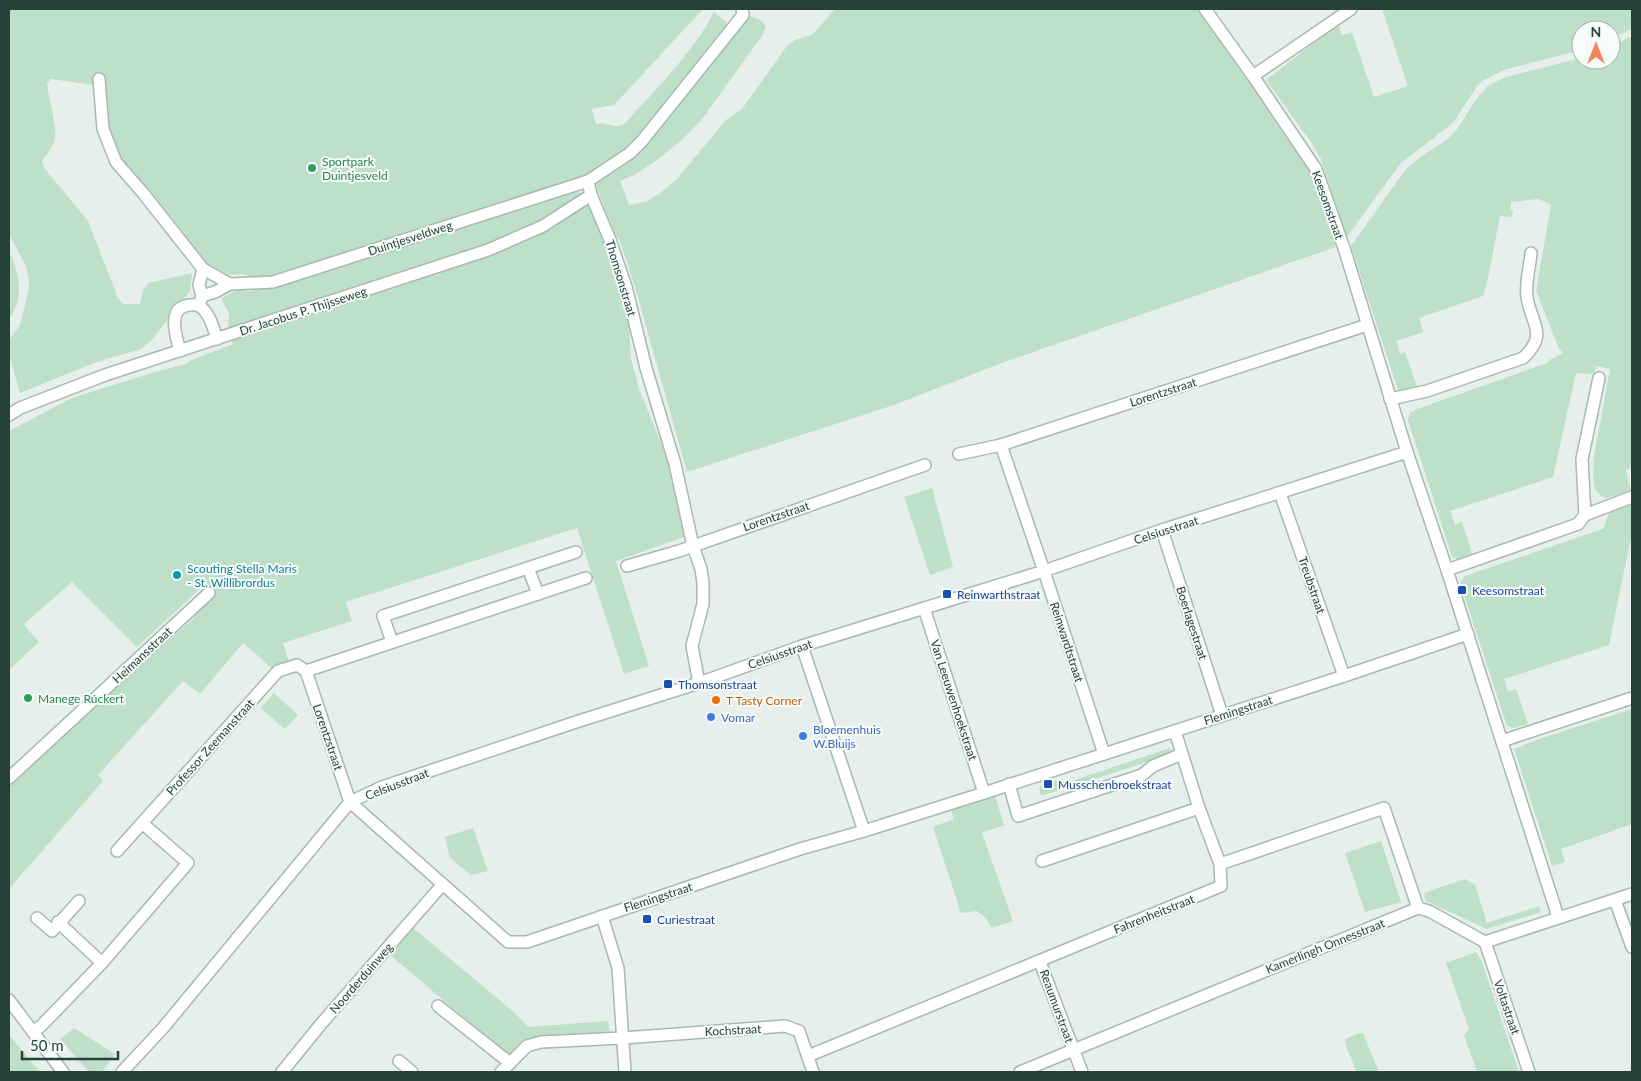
<svg xmlns="http://www.w3.org/2000/svg" width="1641" height="1081" font-family="Lato,sans-serif">
	<style>
		.green { fill: #bfe0c8 }
		.lines { fill: none; stroke-linecap: round; stroke-linejoin: round }
		.street-casing { stroke: #a8b8b2; stroke-width: 14 }
		.street { stroke: #fff; stroke-width: 11 }
		.leisure-dot { fill: #2e9e5b; stroke: #f7fbf9; stroke-width: 2 }
		.culture-dot { fill: #0f9aa8; stroke: #f7fbf9; stroke-width: 2 }
		.transit-dot { fill: #1a4fb4; stroke: #f7fbf9; stroke-width: 2 }
		.food-dot { fill: #e8710a; stroke: #f7fbf9; stroke-width: 2 }
		.shop-dot { fill: #3f7fe0; stroke: #f7fbf9; stroke-width: 2 }
		.labels { text-anchor: middle; dominant-baseline: central; stroke-width: 4; stroke-linejoin: round; paint-order: stroke }
		.leisure-label { font-size: 12px; fill: #27864d; stroke: #f7fbf9; text-anchor: start }
		.street-label { font-size: 12px; fill: #24423a; stroke: #f7fbf9 }
		.culture-label { font-size: 12px; fill: #0d838f; stroke: #f7fbf9; text-anchor: start }
		.transit-label { font-size: 12px; fill: #164399; stroke: #f7fbf9; text-anchor: start }
		.food-label { font-size: 12px; fill: #c56008; stroke: #f7fbf9; text-anchor: start }
		.shop-label { font-size: 12px; fill: #366cbe; stroke: #f7fbf9; text-anchor: start }
	</style>
	<rect width="100%" height="100%" fill="#e6efeb"/>
	<g class="green">
		<path d="M9,9h694l-89,96 -22,4 4,15c12,-3 17,6 28,0 32,-35 68,-70 90,-112l13,11 -77,102 -24,26 -39,24 -22,8 -281,91 -27,5 -14,-5 -13,1 -26,-12 -9,-15 -76,-87 -25,-76 -43,-6 -4,4c1,15 12,48 7,59 -2,7 -9,13 -12,20l3,7 43,52 30,77 5,6h17l3,-13 5,-8 44,-10 -2,18 -39,50 -10,8 -47,14 -74,30 -11,-38v-15l11,-15 8,-32 1,-12 -3,-15 -17,-32z"/>
		<path d="M835,9h363l106,149 6,13 26,76 -329,114 -113,44 -207,67 -50,-178 -16,-50 -7,-12 -18,-46 1,-5 29,-17 15,-13 45,-56 62,-80 12,5 6,6 -4,10 -60,83 -20,21 -25,20 -21,14 -16,7 9,24 16,-3 14,-8 17,-14 50,-60 16,-11 45,-63 8,-6 18,-6z"/>
		<path d="M1382,9h250v20l-21,10v-9h-30v20l-77,20 -20,10 -7,6 -24,37 -52,40 -55,75 -25,-79 -10,-17 -45,-62 72,-56 4,11 10,-3 22,65 34,-11z"/>
		<path d="M1632,36v431l-6,3 5,21 -24,7 -6,-2 -6,-7 -2,-13 1,-20 16,-87 -14,-3 -2,8 -18,-1 -23,104 -103,34 5,13 7,-2 11,34 -14,4 -7,-3 -44,-137 2,-7 7,-4 130,-46 4,-4 12,-6 -4,-4 -23,-58 15,-86 -12,-6 -28,3v8h2l-1,7 -12,-1 -14,72 -3,8 -64,22 4,14 -26,9 3,13 5,-2 12,35 -18,6 -48,-147 54,-76 14,-12 29,-19 10,-11 19,-30 12,-13 17,-8 75,-19v2h30v-14z"/>
		<path d="M572,191l10,2 4,5 34,82 9,46 2,32 8,31 36,88 15,58 -74,26 33,105 -25,8 -47,-146 -231,74 6,19 -69,22 7,22 -16,5 -31,-27 -43,51 -17,-13 -85,94 5,6 -94,108v-105l185,-166 14,-28 -4,-5 -67,62 -65,-65 -47,41v3l14,16 -30,28v-239l63,-33 86,-27 28,-7 6,-4 41,-16 -5,-14 1,-16 -8,-16 17,-8 11,1 12,-2 74,-20z"/>
		<path d="M9,251c10,22 16,46 0,68z"/>
		<path d="M932,488l21,79 -23,8 -26,-78z"/>
		<path d="M1632,500v43l-2,-1 -21,103 -105,34 4,12 8,-2 12,35 -15,4 -6,-2 -47,-143 5,-7 17,-6 121,-41 8,-21z"/>
		<path d="M274,693l24,22 -13,14 -24,-21z"/>
		<path d="M1632,709v115l-71,25 4,13 -13,4 -38,-117 28,-11z"/>
		<path d="M1170,748l2,6 -131,42 -2,-9 19,-7 2,5z"/>
		<path d="M995,796l9,29 -22,8 31,88 -21,7 -7,-11 -8,-6 -16,2 -28,-86 21,-8 -3,-9z"/>
		<path d="M473,828l15,43 -17,4 -21,-17 -5,-21z"/>
		<path d="M1381,841l20,61 -36,10 -20,-59z"/>
		<path d="M1465,879l10,6 12,38 52,-17 2,6 -54,17 -61,-28 -2,-8z"/>
		<path d="M412,927l102,85 14,15 80,-6 2,11 -74,5 -11,6 -14,12 -4,-1 -118,-100z"/>
		<path d="M1476,952l6,10 37,110h-42l-13,-37 5,-6 -23,-66z"/>
		<path d="M74,1028l41,26 -13,18h-13l-29,-33z"/>
		<path d="M1360,1033h3l16,39h-22l-10,-23 -2,-10z"/>
		<path d="M9,1035l31,37h-31z"/>
	</g>
	<g class="lines">
		<g class="street-casing">
			<g id="street">
				<path d="M1205,9l48,67 63,93 28,79 63,204 40,118 111,347"/>
				<path d="M1253,76l98,-67"/>
				<path d="M99,79l4,50 13,33 27,31 60,76 27,15"/>
				<path d="M202,296l-3,-11 4,-16"/>
				<path d="M199,306l3,-10 13,-4 15,-8 43,-2 315,-101"/>
				<path d="M180,351c-4,-15 -14,-44 10,-46 5,-1 11,1 14,5 7,7 10,20 13,29"/>
				<path d="M1390,399l37,-8 96,-33c26,-24 8,-34 4,-61 -2,-14 3,-31 4,-44"/>
				<path d="M9,415l11,-7 85,-33 383,-125 55,-24 48,-31"/>
				<path d="M1001,445l43,126 60,183"/>
				<path d="M959,454l42,-9 366,-120"/>
				<path d="M1280,493l64,183"/>
				<path d="M1585,515l-3,-56 17,-81"/>
				<path d="M1162,530l60,185"/>
				<path d="M627,566l52,-15 246,-86"/>
				<path d="M528,568l10,26"/>
				<path d="M1447,570l131,-46 7,-9 47,-18"/>
				<path d="M586,578l-280,93 44,131 158,140h19l273,-93 64,-18 120,-38 360,-117 124,-42"/>
				<path d="M924,608l60,185"/>
				<path d="M392,642l-9,-26 193,-64"/>
				<path d="M802,646l62,185"/>
				<path d="M699,683l-7,-37 11,-42v-21l-2,-14 -8,-23 -18,-82 -29,-96 -20,-81 -16,-47 -19,-45 -3,-14 42,-28 12,-12 101,-126 -1,-6"/>
				<path d="M1175,731l24,77 21,56"/>
				<path d="M1502,741l130,-43"/>
				<path d="M9,778l200,-185"/>
				<path d="M1009,784l9,32 124,-41 11,-9 29,-12"/>
				<path d="M117,851l161,-180 19,-6 9,6"/>
				<path d="M1042,861l157,-53"/>
				<path d="M1615,900l17,47"/>
				<path d="M602,916l16,52 7,104"/>
				<path d="M37,918l15,13 27,-30"/>
				<path d="M58,922l44,41"/>
				<path d="M1485,942l44,130"/>
				<path d="M1040,962l42,110"/>
				<path d="M9,1000l54,72"/>
				<path d="M438,1006l72,57"/>
				<path d="M33,1032l8,-6 61,-63 86,-100 -46,-40"/>
				<path d="M808,1056l413,-170 -1,-22 164,-56 34,100"/>
				<path d="M399,1061l13,11"/>
				<path d="M122,1072l41,-44 187,-226 32,-15 194,-65 123,-39 103,-37 242,-75 118,-41 245,-78"/>
				<path d="M282,1072l39,-48 121,-139"/>
				<path d="M501,1072l26,-26 14,-4 82,-4 162,-12 14,5 14,41"/>
				<path d="M1020,1072l398,-164 11,3 56,31 147,-48"/>
			</g>
		</g>
		<use href="#street" class="street"/>
	</g>
	<g class="leisure-dot">
		<circle cx="312" cy="168" r="5"/>
		<circle cx="28" cy="698" r="5"/>
	</g>
	<circle class="culture-dot" cx="177" cy="575" r="5"/>
	<g class="transit-dot">
		<rect x="1457" y="585" width="10" height="10" rx="2.5"/>
		<rect x="942" y="589" width="10" height="10" rx="2.5"/>
		<rect x="663" y="679" width="10" height="10" rx="2.5"/>
		<rect x="1043" y="779" width="10" height="10" rx="2.5"/>
		<rect x="642" y="914" width="10" height="10" rx="2.5"/>
	</g>
	<circle class="food-dot" cx="716" cy="700" r="5"/>
	<g class="shop-dot">
		<circle cx="711" cy="717" r="5"/>
		<circle cx="803" cy="736" r="5"/>
	</g>
	<g class="labels">
		<g class="leisure-label">
			<text x="322" y="161">Sportpark<tspan x="322" dy="14">Duintjesveld</tspan></text>
			<text x="38" y="698">Manege Rúckert</text>
		</g>
		<g class="street-label">
			<text transform="translate(1328 205) rotate(70)">Keesomstraat</text>
			<text transform="translate(410 238) rotate(-18)">Duintjesveldweg</text>
			<text transform="translate(621 278) rotate(73)">Thomsonstraat</text>
			<text transform="translate(303 311) rotate(-18)">Dr. Jacobus P. Thijsseweg</text>
			<text transform="translate(1163 392) rotate(-18)">Lorentzstraat</text>
			<text transform="translate(776 516) rotate(-19)">Lorentzstraat</text>
			<text transform="translate(1166 530) rotate(-18)">Celsiusstraat</text>
			<text transform="translate(1312 585) rotate(71)">Treubstraat</text>
			<text transform="translate(1192 623) rotate(72)">Boerlagestraat</text>
			<text transform="translate(1067 642) rotate(72)">Reinwardtstraat</text>
			<text transform="translate(780 654) rotate(-19)">Celsiusstraat</text>
			<text transform="translate(142 655) rotate(-43)">Heimansstraat</text>
			<text transform="translate(954 700) rotate(72)">Van Leeuwenhoekstraat</text>
			<text transform="translate(1238 710) rotate(-18)">Flemingstraat</text>
			<text transform="translate(328 737) rotate(71)">Lorentzstraat</text>
			<text transform="translate(210 747) rotate(-48)">Professor Zeemanstraat</text>
			<text transform="translate(397 784) rotate(-21)">Celsiusstraat</text>
			<text transform="translate(658 897) rotate(-18)">Flemingstraat</text>
			<text transform="translate(1154 914) rotate(-22)">Fahrenheitstraat</text>
			<text transform="translate(1325 946) rotate(-22)">Kamerlingh Onnesstraat</text>
			<text transform="translate(361 978) rotate(-49)">Noorderduinweg</text>
			<text transform="translate(1057 1006) rotate(70)">Reaumurstraat</text>
			<text transform="translate(1507 1007) rotate(71)">Voltastraat</text>
			<text transform="translate(733 1030) rotate(-3)">Kochstraat</text>
		</g>
		<g class="culture-label">
			<text x="187" y="568">Scouting Stella Maris<tspan x="187" dy="14">- St. Willibrordus</tspan></text>
		</g>
		<g class="transit-label">
			<text x="1472" y="590">Keesomstraat</text>
			<text x="957" y="594">Reinwarthstraat</text>
			<text x="678" y="684">Thomsonstraat</text>
			<text x="1058" y="784">Musschenbroekstraat</text>
			<text x="657" y="919">Curiestraat</text>
		</g>
		<g class="food-label">
			<text x="726" y="700">T Tasty Corner</text>
		</g>
		<g class="shop-label">
			<text x="721" y="717">Vomar</text>
			<text x="813" y="729">Bloemenhuis<tspan x="813" dy="14">W.Bluijs</tspan></text>
		</g>
	</g>
	<rect width="1641" height="1081" fill="none" stroke="#24423a" stroke-width="20"/>
	<g transform="translate(1596 45)"><circle r="24" fill="#f7fbf9" stroke="#a3b1ad"/>
	<path d="M0-4L9 19L0 12L-9 19Z" fill="#f4845f"/>
	<text y="-8" font-size="14" font-weight="bold" text-anchor="middle" fill="#24423a">N</text>
	</g>
	<path d="M22 1051v8h96v-8" fill="none" stroke="#24423a" stroke-width="2.5"/>
	<text x="30" y="1051" font-size="15" fill="#24423a" stroke="#f7fbf9" stroke-width="4" paint-order="stroke">50 m</text>
</svg>
